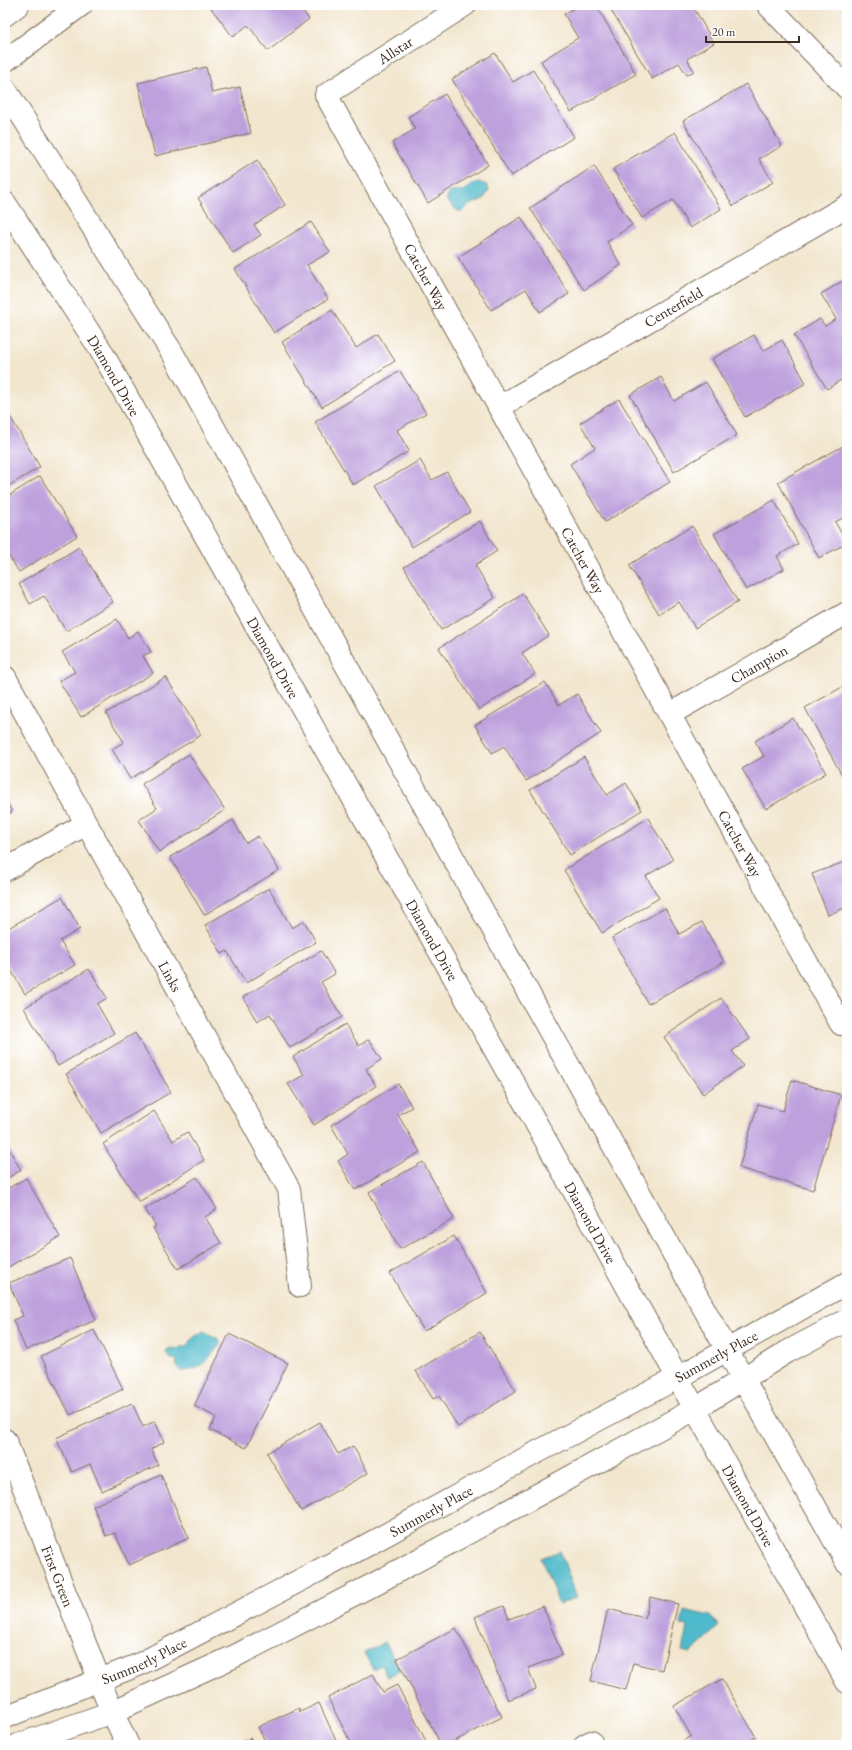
<svg xmlns="http://www.w3.org/2000/svg" width="852" height="1750" font-family="'EB Garamond',serif">
	<style>
		.water { fill: #4fbacb; stroke: #457274 }
		.building { fill: #bea0dd }
		.lines { fill: none; stroke-linecap: round; stroke-linejoin: round }
		.minor-casing { stroke: #7b6c5c; stroke-width: 24 }
		.tertiary-casing { stroke: #7b6c5c; stroke-width: 24 }
		.minor { stroke: #fff; stroke-width: 22 }
		.tertiary { stroke: #fff; stroke-width: 22 }
		.labels { text-anchor: middle; dominant-baseline: central; stroke-width: 4; stroke-linejoin: round; paint-order: stroke }
		.street-label { font-size: 15px; fill: #3b2a1e; stroke: #fff }
	</style>
	<rect width="100%" height="100%" fill="#fff"/>
	<filter id="ink" filterUnits="userSpaceOnUse"><feTurbulence type="fractalNoise" baseFrequency=".025" numOctaves="2"/><feDisplacementMap in="SourceGraphic" scale="8" xChannelSelector="R" yChannelSelector="G"/><feConvolveMatrix kernelMatrix="1 2 1 2 8 2 1 2 1" color-interpolation-filters="sRGB"/></filter>
	<filter id="wash" filterUnits="userSpaceOnUse"><feTurbulence type="fractalNoise" baseFrequency=".012" numOctaves="4" result="noise"/><feDisplacementMap in="SourceGraphic" scale="16" xChannelSelector="R" yChannelSelector="G"/><feGaussianBlur stdDeviation="0.9" result="paint"/><feColorMatrix in="noise" values="0 0 0 0 0 0 0 0 0 0 0 0 0 0 0 0 0 1.4 0 .05"/><feComposite in="paint" operator="in"/></filter>
	<g filter="url(#wash)">
		<rect width="100%" height="100%" fill="#f2e6ce"/>
		<g class="water">
			<path d="M478,182l9,3 2,4 -5,10 -15,6 -6,6h-5l-11,-10v-4l3,-5 14,-1 8,-7z"/>
			<path d="M204,1331l16,9v5c-11,13 -20,27 -39,26l-4,-4 -1,-8h-5l-5,-6 2,-4 4,-1 5,2 3,-3h6l8,-10z"/>
			<path d="M560,1551l17,46 -18,7 -18,-46z"/>
			<path d="M684,1610l26,6 9,10 -28,27 -9,-2 5,-25 -6,-1z"/>
			<path d="M385,1642l15,29 -13,6 -6,-12 -8,4 -9,-16z"/>
		</g>
		<g id="blocks">
			<g class="building">
				<path d="M213,5h85l11,14 -41,32 -20,-26 -15,12 -23,-30z"/>
				<path d="M579,5h17l40,69 -65,38 -30,-51 37,-23 -14,-24z"/>
				<path d="M608,5h84l22,38 -27,16 7,12 -7,4 -8,-12 -27,16z"/>
				<path d="M495,53l18,29 20,-12 41,67 -63,39 -59,-97z"/>
				<path d="M206,67l6,26 28,-6 11,46 -96,23 -17,-73z"/>
				<path d="M746,84l36,62 -23,13 14,23 -40,24 -50,-85z"/>
				<path d="M445,94l43,71 -60,38 -36,-60 23,-14 -7,-12z"/>
				<path d="M675,132l46,77 -31,19 -17,-28 -31,18 -29,-49z"/>
				<path d="M257,160l28,45 -31,20 7,10 -28,18 -35,-55z"/>
				<path d="M594,166l38,59 -25,17 14,23 -37,25 -54,-82z"/>
				<path d="M521,217l48,77 -29,18 -14,-23 -35,21 -33,-53z"/>
				<path d="M311,222l19,30 -23,13 21,34 -54,34 -39,-64z"/>
				<path d="M846,279l1,97 -20,13 -33,-54 26,-16 5,7 11,-7 -15,-25z"/>
				<path d="M332,310l24,38 22,-14 17,27 -73,46 -40,-65z"/>
				<path d="M754,335l9,16 19,-11 24,43 -61,34 -33,-58z"/>
				<path d="M400,371l26,42 -29,17 12,21 -56,34 -38,-63z"/>
				<path d="M661,377l13,24 32,-19 31,53 -63,37 -44,-77z"/>
				<path d="M619,399l51,83 -65,40 -35,-58 25,-16 -15,-25z"/>
				<path d="M5,408l35,59 -35,21z"/>
				<path d="M843,446l4,7v63l-12,6 12,21 -28,15 -41,-76z"/>
				<path d="M420,460l12,20 15,-8 23,40 -58,35 -36,-61z"/>
				<path d="M40,476l37,60 -58,36 -14,-22v-52z"/>
				<path d="M774,500l24,44 -21,12 7,13 -38,21 -32,-56z"/>
				<path d="M480,521l17,30 -22,14 20,33 -54,32 -37,-63z"/>
				<path d="M692,526l46,76 -43,26 -16,-26 -20,12 -30,-49z"/>
				<path d="M79,547l34,55 -47,29 -22,-35 -14,8 -11,-20z"/>
				<path d="M523,594l26,41 -27,18 13,21 -56,36 -40,-62z"/>
				<path d="M117,619l11,19 10,-7 13,21 -8,4 10,17 -72,44 -22,-36 16,-9 -13,-20z"/>
				<path d="M166,677l35,58 -71,44 -18,-30 12,-7 -18,-29z"/>
				<path d="M545,682l14,23 18,-11 24,39 -75,48 -22,-35 -12,7 -17,-28z"/>
				<path d="M844,686l3,5v86l-3,2 -39,-71z"/>
				<path d="M793,718l33,55 -60,36 -24,-40 22,-13 -9,-15z"/>
				<path d="M189,754l36,56 -66,42 -20,-32 18,-12 -15,-24z"/>
				<path d="M584,757l23,38 19,-12 16,27 -72,45 -40,-65z"/>
				<path d="M5,799l7,13 -7,4z"/>
				<path d="M648,818l25,42 -27,16 13,22 -57,35 -38,-63z"/>
				<path d="M233,820l13,23 12,-7 21,34 -75,45 -34,-58z"/>
				<path d="M847,861v46l-19,8 -16,-41z"/>
				<path d="M269,888l23,40 12,-7 12,21 -70,41 -19,-32 -5,3 -17,-29z"/>
				<path d="M62,897l18,32 -20,12 15,24 -50,29 -20,-34v-30z"/>
				<path d="M665,908l14,26 23,-12 22,40 -76,42 -36,-66z"/>
				<path d="M321,951l14,23 -14,8 21,35 -52,31 -20,-34 -13,8 -14,-25z"/>
				<path d="M89,969l18,29 -10,6 17,29 -56,33 -34,-58z"/>
				<path d="M721,998l29,41 -18,12 11,15 -40,28 -39,-57z"/>
				<path d="M345,1024l14,22 10,-7 13,20 -16,10 10,17 -62,39 -26,-41 16,-9 -11,-18z"/>
				<path d="M135,1033l36,59 -70,41 -35,-59z"/>
				<path d="M792,1080l49,15 -28,95 -74,-22 19,-64 25,7z"/>
				<path d="M398,1084l14,23 -14,8 22,37 -65,38 -17,-29 10,-7 -17,-29z"/>
				<path d="M154,1111l19,30 14,-9 17,28 -65,42 -36,-58z"/>
				<path d="M5,1142l16,28 -16,10z"/>
				<path d="M423,1162l31,57 -54,30 -31,-57z"/>
				<path d="M197,1177l20,32 -12,8 16,26 -43,26 -25,-41 3,-2 -11,-17z"/>
				<path d="M26,1178l34,59 -55,32v-79z"/>
				<path d="M454,1236l33,57 -63,38 -34,-58z"/>
				<path d="M70,1258l26,62 -70,30 -13,-30 10,-4 -14,-33z"/>
				<path d="M94,1330l29,59 -53,26 -29,-59z"/>
				<path d="M480,1332l36,59 -58,36 -19,-31 -6,3 -17,-28z"/>
				<path d="M229,1334l59,29 -42,85 -36,-18 6,-13 -22,-11z"/>
				<path d="M132,1403l11,24 12,-6 9,21 -13,7 7,16 -56,26 -12,-27 -18,8 -16,-34z"/>
				<path d="M320,1422l18,32 15,-8 15,27 -67,38 -34,-58z"/>
				<path d="M161,1475l28,63 -60,27 -14,-32 -9,3 -13,-30z"/>
				<path d="M650,1597l28,7 -16,66 -29,-7 -7,27 -35,-9 17,-72 37,9z"/>
				<path d="M504,1606l5,13 34,-13 19,49 -34,13 8,21 -28,11 -33,-83z"/>
				<path d="M456,1628l46,89 -55,28h-6l-44,-86z"/>
				<path d="M373,1674l10,18 14,-7 31,60h-76l-24,-47z"/>
				<path d="M722,1679l34,58 -14,8h-66l15,-9 -17,-30z"/>
				<path d="M319,1703l19,42h-71l-9,-18 41,-19 1,4z"/>
				<path d="M251,1738l3,7h-19z"/>
			</g>
		</g>
	</g>
	<g filter="url(#ink)">
		<use href="#blocks" fill-opacity="0" stroke="#7b6c5c" stroke-width="1"/>
		<g class="lines">
			<g class="minor-casing">
				<g id="minor">
					<path id="s1" d="M465,5l-139,90 515,929 6,-2"/>
					<path d="M768,5l79,83"/>
					<path d="M5,15l13,-10"/>
					<path d="M5,61l76,-56"/>
					<path id="s2" d="M499,407l348,-201"/>
					<path id="s3" d="M5,677l284,512 11,97"/>
					<path id="s4" d="M670,714l177,-101"/>
					<path d="M5,870l81,-46"/>
					<path id="s5" d="M5,1440l107,272 16,33"/>
					<path id="s6" d="M5,1717l133,-52 220,-115 170,-93 149,-79"/>
					<path d="M18,1745l94,-33 123,-56 141,-73 319,-174"/>
					<path d="M585,1745l6,-3 1,3"/>
				</g>
			</g>
			<g class="tertiary-casing">
				<g id="tertiary">
					<path d="M5,89l168,265 554,996 120,213"/>
					<path id="s7" d="M5,203l95,146 417,740 330,593"/>
					<path d="M677,1378l170,-95"/>
					<path d="M695,1409l92,-57 60,-32"/>
				</g>
			</g>
			<use href="#minor" class="minor"/>
			<use href="#tertiary" class="tertiary"/>
		</g>
	</g>
	<g class="labels">
		<g class="street-label">
			<text transform="translate(395 50) rotate(-33)">Allstar</text>
			<text stroke="none"><textPath href="#s1" startOffset="373">Catcher Way</textPath></text>
			<text stroke="none"><textPath href="#s2" startOffset="201">Centerfield</textPath></text>
			<text stroke="none"><textPath href="#s7" startOffset="204">Diamond Drive</textPath></text>
			<text stroke="none"><textPath href="#s1" startOffset="697">Catcher Way</textPath></text>
			<text stroke="none"><textPath href="#s7" startOffset="528">Diamond Drive</textPath></text>
			<text stroke="none"><textPath href="#s4" startOffset="102">Champion</textPath></text>
			<text stroke="none"><textPath href="#s1" startOffset="1021">Catcher Way</textPath></text>
			<text stroke="none"><textPath href="#s7" startOffset="852">Diamond Drive</textPath></text>
			<text stroke="none"><textPath href="#s3" startOffset="342">Links</textPath></text>
			<text stroke="none"><textPath href="#s7" startOffset="1176">Diamond Drive</textPath></text>
			<text transform="translate(716 1356) rotate(-29)">Summerly Place</text>
			<text stroke="none"><textPath href="#s7" startOffset="1500">Diamond Drive</textPath></text>
			<text stroke="none"><textPath href="#s6" startOffset="474">Summerly Place</textPath></text>
			<text stroke="none"><textPath href="#s5" startOffset="146">First Green</textPath></text>
			<text stroke="none"><textPath href="#s6" startOffset="150">Summerly Place</textPath></text>
		</g>
	</g>
	<rect width="852" height="1750" fill="none" stroke="#fff" stroke-width="20"/>
	<path d="M706 36v6h93v-6" fill="none" stroke="#3b2a1e" stroke-width="2"/>
	<text x="712" y="36" font-size="12" fill="#3b2a1e" stroke="#ffffff" stroke-width="3" paint-order="stroke">20 m</text>
</svg>
